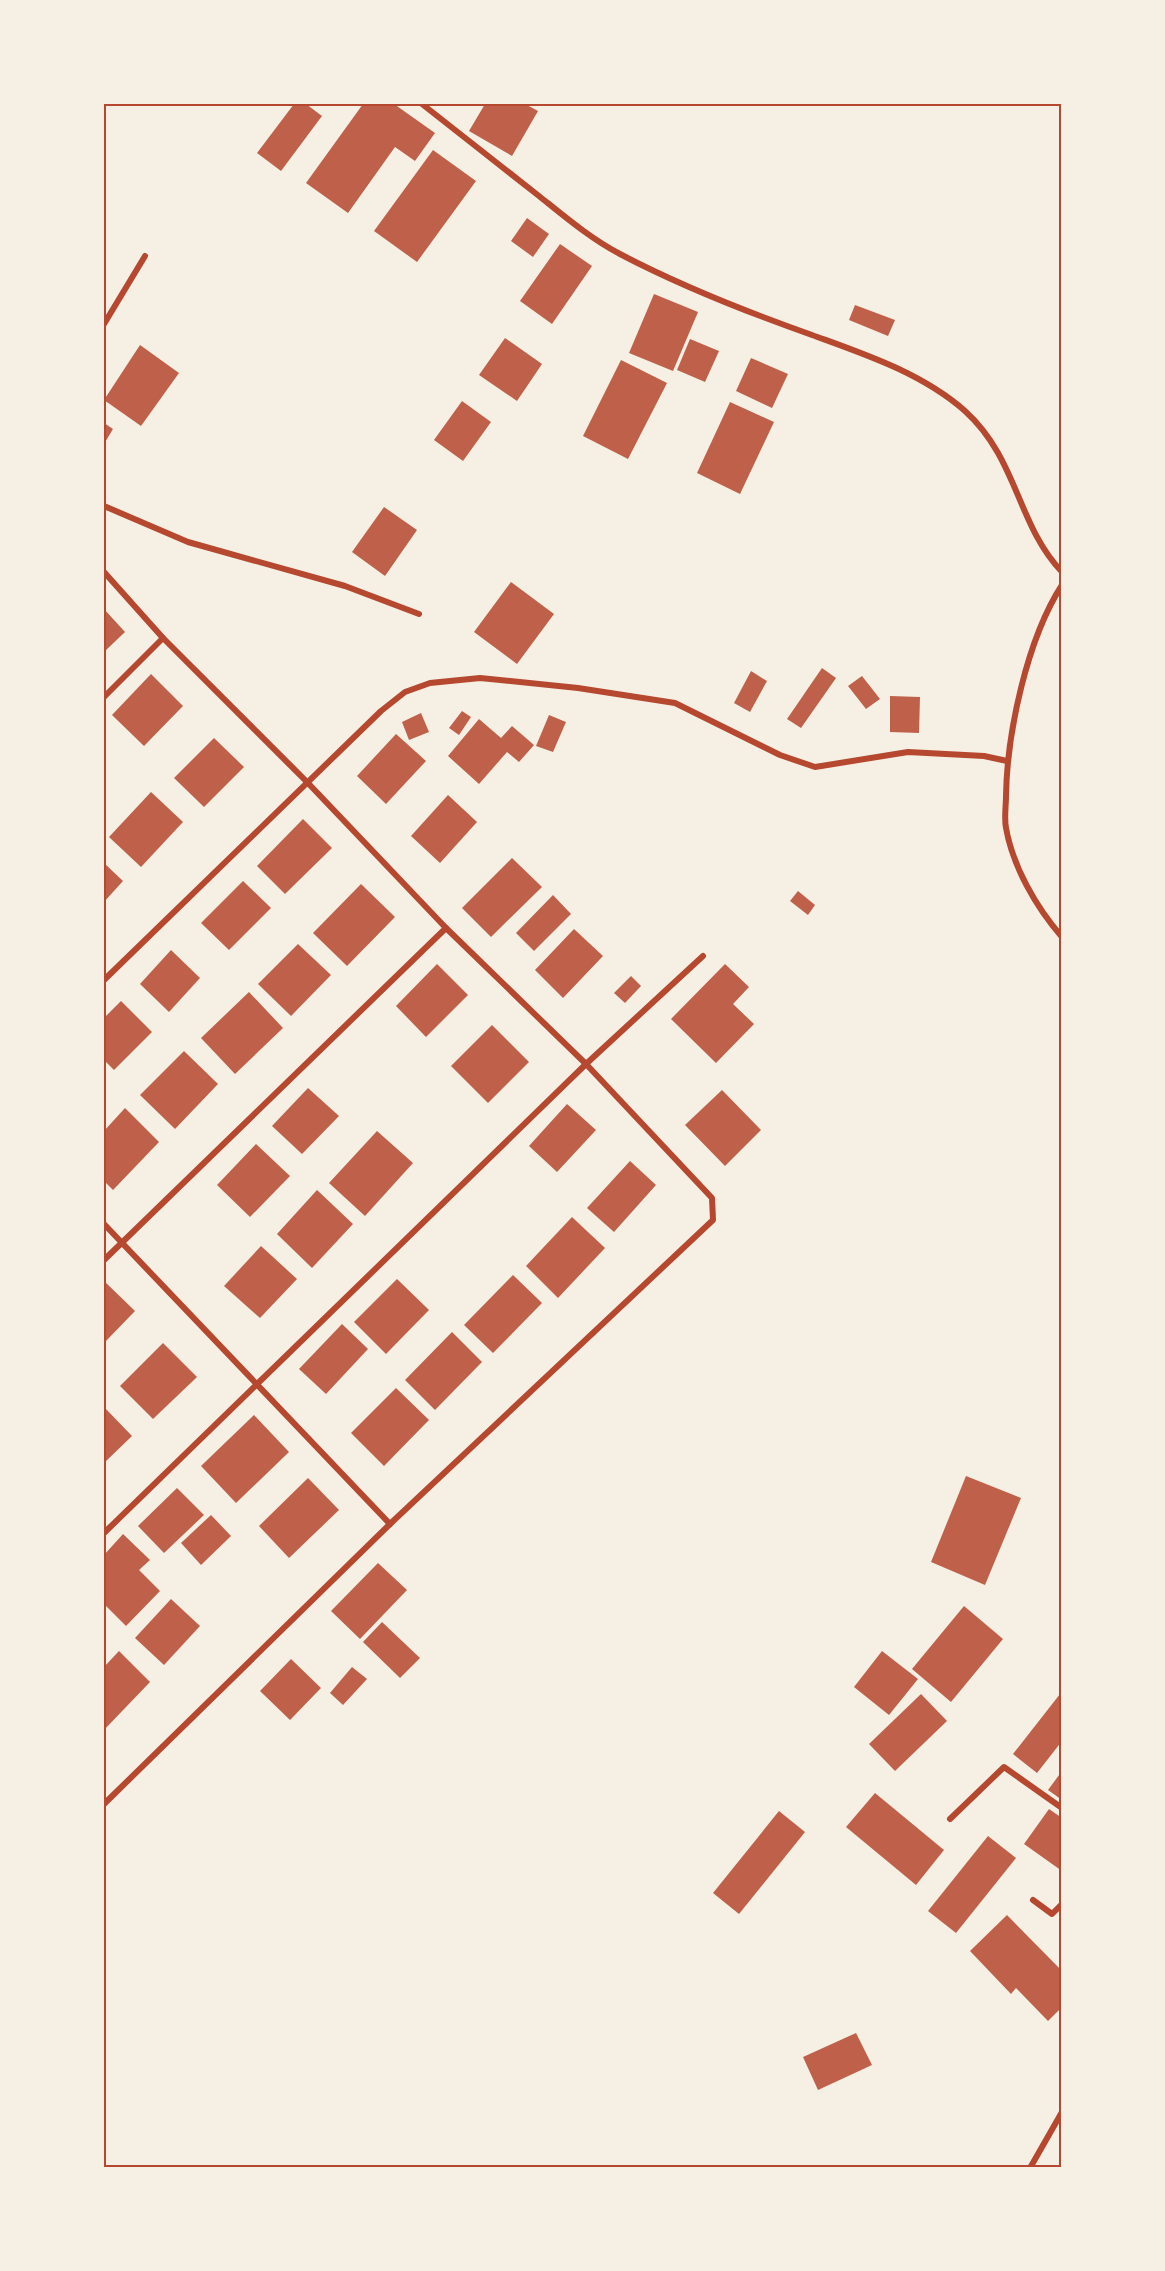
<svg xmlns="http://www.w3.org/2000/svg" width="1165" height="2271" font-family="Karla,sans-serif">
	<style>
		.building { fill: #bf614a }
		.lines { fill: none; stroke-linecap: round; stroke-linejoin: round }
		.minor { stroke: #b5482f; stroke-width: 6 }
		.neatline { fill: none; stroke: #b5482f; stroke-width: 2 }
	</style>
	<rect width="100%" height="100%" fill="#f6efe4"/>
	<g class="building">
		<path d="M294,104h12l16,12 -41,55 -24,-18z"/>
		<path d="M363,104h31l41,29 -20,28 -20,-14 -47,66 -42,-30z"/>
		<path d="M485,104h40l13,7 -26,45 -43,-25z"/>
		<path d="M433,150l43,31 -59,81 -43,-31z"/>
		<path d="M527,218l22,16 -16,23 -22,-16z"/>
		<path d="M560,244l32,22 -40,58 -32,-23z"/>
		<path d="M654,294l44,18 -25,59 -44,-18z"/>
		<path d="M855,305l40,15 -7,16 -39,-16z"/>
		<path d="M505,338l37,26 -25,37 -38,-26z"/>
		<path d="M690,339l29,12 -14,31 -28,-12z"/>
		<path d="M140,345l39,28 -38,53 -37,-26z"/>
		<path d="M751,358l37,16 -16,34 -36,-17z"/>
		<path d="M621,360l46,23 -39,76 -45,-23z"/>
		<path d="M462,401l29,21 -28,39 -29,-21z"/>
		<path d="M730,402l44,20 -34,72 -43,-21z"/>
		<path d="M104,423l9,6 -9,15z"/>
		<path d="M384,507l33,23 -32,46 -33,-24z"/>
		<path d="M511,582l43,32 -37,50 -43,-32z"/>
		<path d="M104,609l21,23 -21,20z"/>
		<path d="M822,668l14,10 -35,50 -14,-9z"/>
		<path d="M751,671l16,10 -17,31 -16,-9z"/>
		<path d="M151,674l32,32 -39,40 -32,-31z"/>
		<path d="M862,676l18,23 -14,10 -18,-23z"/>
		<path d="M890,696l30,1 -1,36 -29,-1z"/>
		<path d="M462,711l9,6 -12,18 -10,-7z"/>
		<path d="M421,713l8,19 -20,8 -7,-18z"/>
		<path d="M549,715l17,7 -13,30 -17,-6z"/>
		<path d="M479,719l22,19 11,-12 22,19 -15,17 -12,-10 -28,32 -31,-28z"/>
		<path d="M396,734l30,27 -40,43 -29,-28z"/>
		<path d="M214,738l30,29 -40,40 -30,-29z"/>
		<path d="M151,792l32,30 -42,45 -32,-30z"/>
		<path d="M448,795l29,27 -37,41 -29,-27z"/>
		<path d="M303,819l29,29 -47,46 -28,-28z"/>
		<path d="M512,858l30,29 -51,50 -29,-29z"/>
		<path d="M104,863l19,18 -19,21z"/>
		<path d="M243,881l28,27 -42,42 -28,-27z"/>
		<path d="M361,884l34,33 -48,49 -34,-33z"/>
		<path d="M798,891l17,14 -7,10 -18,-14z"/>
		<path d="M553,895l18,19 -37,37 -18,-18z"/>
		<path d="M574,929l29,27 -40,42 -28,-28z"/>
		<path d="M298,944l33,31 -40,41 -33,-32z"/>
		<path d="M171,950l29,28 -31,34 -29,-28z"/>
		<path d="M437,964l31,31 -42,42 -30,-31z"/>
		<path d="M725,964l24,23 -16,17 21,20 -38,39 -45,-44z"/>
		<path d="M631,976l10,10 -16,17 -11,-10z"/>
		<path d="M249,992l34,36 -48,46 -34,-36z"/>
		<path d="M121,1001l31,31 -38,38 -10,-10v-42z"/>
		<path d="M492,1025l37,37 -41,41 -37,-37z"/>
		<path d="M184,1051l34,33 -43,45 -35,-34z"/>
		<path d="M308,1088l31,28 -37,38 -30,-28z"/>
		<path d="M722,1090l39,40 -36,36 -40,-41z"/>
		<path d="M567,1104l29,26 -39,42 -28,-26z"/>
		<path d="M125,1108l34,34 -46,48 -9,-9v-50z"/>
		<path d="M377,1131l36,32 -48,53 -36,-33z"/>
		<path d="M256,1144l34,32 -40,41 -33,-32z"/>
		<path d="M630,1161l26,24 -42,47 -27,-24z"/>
		<path d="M317,1190l36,34 -41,44 -35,-34z"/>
		<path d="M572,1217l33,31 -47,50 -32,-32z"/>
		<path d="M261,1246l36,33 -37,39 -36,-32z"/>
		<path d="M513,1275l29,28 -49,50 -29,-28z"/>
		<path d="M397,1279l32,31 -43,44 -32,-32z"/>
		<path d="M104,1281l31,30 -31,32z"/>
		<path d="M342,1324l26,25 -42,45 -27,-25z"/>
		<path d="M452,1332l30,30 -47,48 -30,-30z"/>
		<path d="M163,1343l34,34 -44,42 -33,-33z"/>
		<path d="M396,1388l33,32 -45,46 -33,-33z"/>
		<path d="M104,1407l28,29 -28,27z"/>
		<path d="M254,1415l35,37 -53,51 -35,-37z"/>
		<path d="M966,1476l55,22 -36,87 -54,-23z"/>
		<path d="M308,1478l31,32 -50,48 -30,-32z"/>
		<path d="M177,1488l27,27 -40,38 -26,-27z"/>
		<path d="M211,1515l20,21 -30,29 -20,-22z"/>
		<path d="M123,1534l27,26 -11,10 21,21 -34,35 -22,-22v-49z"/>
		<path d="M378,1563l29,27 -47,49 -29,-28z"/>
		<path d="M171,1599l29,27 -36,39 -29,-27z"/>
		<path d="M964,1606l39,33 -52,63 -39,-33z"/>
		<path d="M382,1622l38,36 -20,20 -37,-36z"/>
		<path d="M119,1651l31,31 -46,48v-63z"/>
		<path d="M882,1651l36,28 -29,36 -35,-28z"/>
		<path d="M291,1659l30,29 -31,32 -30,-29z"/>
		<path d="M352,1667l15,12 -24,26 -13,-12z"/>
		<path d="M921,1694l26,27 -52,50 -26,-27z"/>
		<path d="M1060,1694l2,47 -25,32 -24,-19z"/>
		<path d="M1062,1771v29l-14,-10z"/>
		<path d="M875,1793l69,57 -28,35 -70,-58z"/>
		<path d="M1049,1809l13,9v53l-38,-27z"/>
		<path d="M779,1811l26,21 -66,82 -26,-21z"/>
		<path d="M988,1836l28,22 -60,75 -28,-22z"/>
		<path d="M1007,1915l55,56v36l-14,14 -32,-33 -5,6 -41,-43z"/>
		<path d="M856,2033l16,32 -54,25 -15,-33z"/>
	</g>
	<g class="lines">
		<g class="minor">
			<path d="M422,104c39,31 78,61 117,92 25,20 52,43 81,58 61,32 127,58 192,81 52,19 110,38 153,76 53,48 52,114 97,161"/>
			<path d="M104,324l41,-68"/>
			<path d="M104,506l84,36 157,44 74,28"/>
			<path d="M104,572l59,66 144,144 139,146 140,136 126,134 1,22 -323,304 -286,280"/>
			<path d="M1062,585c-35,54 -55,148 -56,211 0,10 -2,22 0,32 7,39 30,79 56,109"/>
			<path d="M104,697l59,-59"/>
			<path d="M104,980l277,-269 24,-19 25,-9 50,-5 98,10 97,15 105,52 35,12 93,-15 76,4 23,5"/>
			<path d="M104,1224l286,300"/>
			<path d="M104,1260l342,-332"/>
			<path d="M104,1533l482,-469 117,-108"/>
			<path d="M950,1819l54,-52 58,41"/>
			<path d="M1033,1900l19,14 10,-10"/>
			<path d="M1030,2168l32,-56"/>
		</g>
	</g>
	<rect width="1165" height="2271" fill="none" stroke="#f6efe4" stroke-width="210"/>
	<rect x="105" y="105" width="955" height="2061" class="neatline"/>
</svg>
